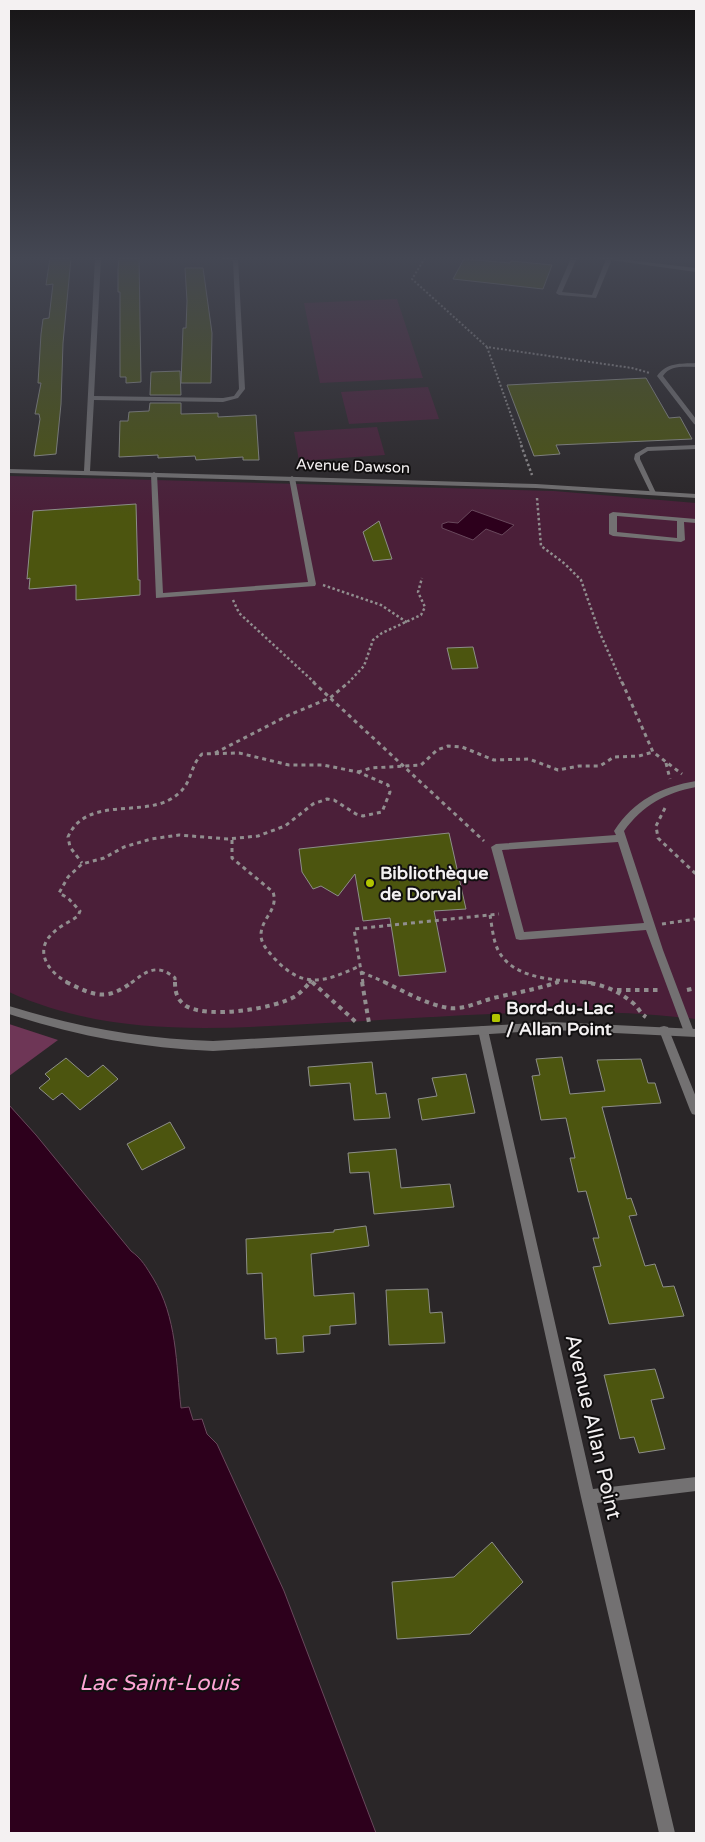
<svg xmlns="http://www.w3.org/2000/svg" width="705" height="1842" font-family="'Varela Round',sans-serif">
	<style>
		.green { fill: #4b1f39 }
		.forest { fill: #6e3656 }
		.water { fill: #2d001c; stroke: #69485c }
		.building { fill: #4c550f; stroke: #8d8e89 }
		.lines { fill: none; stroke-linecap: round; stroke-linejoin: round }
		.path-far3 { stroke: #918e8f; stroke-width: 2; stroke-dasharray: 2 2; stroke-linecap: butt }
		.path-far2 { stroke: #918e8f; stroke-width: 2.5; stroke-dasharray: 2.5 2.5; stroke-linecap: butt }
		.path-far1 { stroke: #918e8f; stroke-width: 3; stroke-dasharray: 4 4; stroke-linecap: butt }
		.path { stroke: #918e8f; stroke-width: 4; stroke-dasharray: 4.5 4.5; stroke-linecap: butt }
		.service { fill: #737172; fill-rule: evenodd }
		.minor { fill: #737172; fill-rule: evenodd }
		.tertiary { fill: #737172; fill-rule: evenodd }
		.poi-dot { fill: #b1c500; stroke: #110f10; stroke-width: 2 }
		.labels { text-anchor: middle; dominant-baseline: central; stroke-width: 4; stroke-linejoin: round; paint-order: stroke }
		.far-street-label { font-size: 15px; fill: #f4f1f2; stroke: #110f10 }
		.poi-label { font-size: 18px; font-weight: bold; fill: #f4f1f2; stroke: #110f10; text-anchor: start }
		.near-street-label { font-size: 21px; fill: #f4f1f2; stroke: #110f10 }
		.near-water-label { font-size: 22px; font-style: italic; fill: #fea5d5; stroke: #110f10 }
	</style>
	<rect width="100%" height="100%" fill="#2a2628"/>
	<g class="green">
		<path d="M397,299l26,79 -103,5 -16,-80z"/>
		<path d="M428,387l11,32 -90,5 -8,-32z"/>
		<path d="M377,427l8,28 -86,6 -5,-29z"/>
		<path d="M9,476l545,15 142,12v516c-123,-15 -247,-2 -370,4 -108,6 -216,15 -317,-31z"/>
	</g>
	<path class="forest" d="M9,1024l49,16 -49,36z"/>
	<g class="water">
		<path d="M472,510l42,15 -12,10 -16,-6 -13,11 -31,-12v-4l6,-2 10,1z"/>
		<path d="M9,1105l27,30 95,116c11,8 15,16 22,27 24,39 23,85 28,130l8,-1 4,13 9,-1 5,15 10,10 67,147 92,242h-367z"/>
	</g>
	<g class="building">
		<path d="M50,258h21l-8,85 -2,61 -5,50 -22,2 6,-37 -1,-5h-4l6,-31h-3l3,-49 2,-15 6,-1 4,-34 -7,1z"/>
		<path d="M119,258h20l2,124 -15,1v-6h-6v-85h-2v-23z"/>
		<path d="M464,259l46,4 1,-2 41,4 -9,24 -90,-10z"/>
		<path d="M185,268h18l9,65 -1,50h-30l2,-55h3l1,-27z"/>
		<path d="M180,371l1,24h-31l1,-23z"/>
		<path d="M646,378l23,40 11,-1 12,22 -136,6 4,9 -26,2 -27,-71z"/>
		<path d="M150,403h31v11l37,-1v4l38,-2 3,45h-16v-3l-47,3 -1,-4 -37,2v-3l-39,2 1,-36h8l1,-9 20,-1z"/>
		<path d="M136,504l2,76h2v15l-64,5v-15l-47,4 1,-11 -3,1 6,-68z"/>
		<path d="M379,521l13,38 -19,2 -10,-29z"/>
		<path d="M473,647l5,21 -26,1 -5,-21z"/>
		<path d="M449,833l17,76 -32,2 12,61 -47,4 -9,-58 -27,3 -8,-47 -17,22 -17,-10 -8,3 -11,-17 -3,-23z"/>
		<path d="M562,1057l8,37 35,-3 -8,-31 44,-1 7,24h7l6,20 -59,4 25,92 4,-1 6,17 -8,1 16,50 10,-2 8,23 11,-1 10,30 -75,8 -16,-57 8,-1 -8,-28h6l-13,-47 -8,1 -8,-34h5l-9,-40 -25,2 -9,-44 8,-1 -4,-16z"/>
		<path d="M66,1058l22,19 15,-12 15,14 -38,31 -18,-17 -9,7 -14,-12 11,-9 -5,-5z"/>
		<path d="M372,1062l4,32 10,-1 4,25 -36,2 -4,-37 -40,3 -2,-19z"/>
		<path d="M466,1074l9,39 -53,7 -4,-21 19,-3 -5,-18z"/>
		<path d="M170,1122l15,26 -43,22 -15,-26z"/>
		<path d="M396,1149l5,39 49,-4 4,23 -80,7 -5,-42 -19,1 -2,-20z"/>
		<path d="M366,1226l3,20 -58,8 3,42 40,-3 2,31 -26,2v8l-27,2 1,16 -27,2 -1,-16 -11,1 -3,-66 -15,1 -1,-35 88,-7v-2z"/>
		<path d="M428,1289l2,24 12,-1 3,31 -56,2 -3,-55z"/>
		<path d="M655,1369l9,29 -13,2 14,49 -26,4 -5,-16 -14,2 -16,-64z"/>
		<path d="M492,1542l31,40 -53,52 -73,5 -5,-57 62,-5z"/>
	</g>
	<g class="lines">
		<g class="path-far3">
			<path d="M425,258l-13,21 75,68 145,21 18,5"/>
			<path d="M487,347l35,99"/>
		</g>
		<g class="path-far2">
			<path d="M521,445l11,30"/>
			<path d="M537,498l4,48 24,18 16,16 18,51 23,52"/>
			<path d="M323,585l58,20 27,18"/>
			<path d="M233,600l6,13 76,70"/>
			<path d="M348,683l16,-17 9,-26 9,-7 39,-18 4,-8 -7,-15 4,-14"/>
		</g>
		<g class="path-far1">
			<path d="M313,682l171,159"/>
			<path d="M622,682l31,70 29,22"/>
			<path d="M215,753l74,-38 41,-17 19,-16"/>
			<path d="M666,763l4,16"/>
			<path d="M358,772l13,-4 50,-3 16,-15 11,-4 14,1 32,13 35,-1 29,11 21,-4h21l14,-9 25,-1 14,-4"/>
			<path d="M665,808l-9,18 2,12 38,36"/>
			<path d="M232,840v18l41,34c6,18 -12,26 -12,43 0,9 7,16 13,23 30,32 50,24 86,8"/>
			<path d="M490,915c2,11 3,25 8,35 16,32 65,30 96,33"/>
			<path d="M662,924l34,-5"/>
			<path d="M361,972l26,11"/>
			<path d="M69,983c-19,-9 -36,-31 -17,-49 7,-8 18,-12 26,-18l2,-5 -12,-13 -9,-5 9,-16 14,-13 22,-6 20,-11 27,-8 28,-4 49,4 30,-3 27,-10 28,-22 14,-5 7,1 22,14 7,2 19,-4 8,-20 -2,-7 -30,-13 -35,-7h-34l-50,-12 -37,1c-15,15 -7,32 -33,46 -30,16 -84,-3 -101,37l2,10 12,16"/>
			<path d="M131,983c16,-12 26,-20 44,-5v5"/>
			<path d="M309,983l2,-2 3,2"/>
			<path d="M363,983l-9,-54 145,-15"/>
			<path d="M555,983l4,-1"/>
		</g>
		<g class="path">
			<path d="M66,982c27,13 40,20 66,0"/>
			<path d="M175,982c0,10 2,18 11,24 22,13 88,3 110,-10 5,-4 10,-9 14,-14"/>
			<path d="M312,982l45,41"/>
			<path d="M362,982l7,41"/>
			<path d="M384,982c20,9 43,23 65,26 17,2 33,-8 49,-11 21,-5 40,-8 60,-15"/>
			<path d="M582,982c20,2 35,8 51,21 5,4 7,10 13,14"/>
			<path d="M617,990h42"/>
			<path d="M687,990l9,-2"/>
		</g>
		<g class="service">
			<path d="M571,258h6l-15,34 30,3 14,-36h6l-16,39 -37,-3 -3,-2z"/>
			<path d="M696,363v4c-12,0 -26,-2 -33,9l33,43v6l-2,-1 -37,-48c10,-14 23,-12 39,-13z"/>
			<path d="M696,445v4l-48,2 -8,5v3l16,34 -5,1 -17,-35 1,-5 12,-7z"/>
			<path d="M154,472l3,2 6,119 145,-11 -19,-104 3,-2 3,2 21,106 -1,2 -159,12 -5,-124z"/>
			<path d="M613,512l83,7v4l-12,-1 1,18 -4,2 -68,-6 -4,-2v-20zM617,516l60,5v17l-60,-6z"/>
			<path d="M696,781v6c-31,6 -53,18 -72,44l39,119 31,82 -1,3 -4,1 -4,-1 -1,-3 -38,-102 -126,10 -4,-1 -25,-92 5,-3 120,-9 -2,-4c20,-31 47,-44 82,-50zM618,842l26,81 -120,9 -22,-82z"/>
		</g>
		<g class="minor">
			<path d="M95,258h6l-7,138 129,2 11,-2 5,-7 -6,-128 -13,-3h18l7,131 -7,9 -15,4 -129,-2 -4,71 446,13 160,10v4l-160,-10 -527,-15v-4l75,2z"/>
			<path d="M596,258h15l85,10v4z"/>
			<path d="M483,1026l4,1 1,3 105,459 103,-12v14l-99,12 78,330h-16l-78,-336 -103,-467 1,-3z"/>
			<path d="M664,1026l4,1 1,3 27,67v18l-4,-1 -2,-4 -31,-80 1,-3z"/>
		</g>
		<path class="tertiary" d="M9,1006c67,21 134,33 204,35l340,-19 143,7v8l-143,-7 -340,21c-71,-3 -137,-15 -204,-37z"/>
	</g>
	<linearGradient id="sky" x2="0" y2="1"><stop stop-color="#171516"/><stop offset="0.5" stop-color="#444753"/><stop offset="1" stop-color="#444753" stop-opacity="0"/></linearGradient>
	<rect width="705" height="516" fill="url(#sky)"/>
	<g class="poi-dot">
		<circle cx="370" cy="883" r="5"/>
		<rect x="491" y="1013" width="10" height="10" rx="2.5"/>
	</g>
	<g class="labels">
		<g class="far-street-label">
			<text transform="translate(353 466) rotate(2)">Avenue Dawson</text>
		</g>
		<g class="poi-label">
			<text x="380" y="873">Bibliothèque<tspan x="380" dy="21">de Dorval</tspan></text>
			<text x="506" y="1008">Bord-du-Lac<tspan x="506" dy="21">/ Allan Point</tspan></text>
		</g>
		<g class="near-street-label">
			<text transform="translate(593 1427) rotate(77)">Avenue Allan Point</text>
		</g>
		<g class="near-water-label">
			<text x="159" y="1683">Lac Saint-Louis</text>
		</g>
	</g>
	<rect width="705" height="1842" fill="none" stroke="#f4f1f2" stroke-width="20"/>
</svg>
